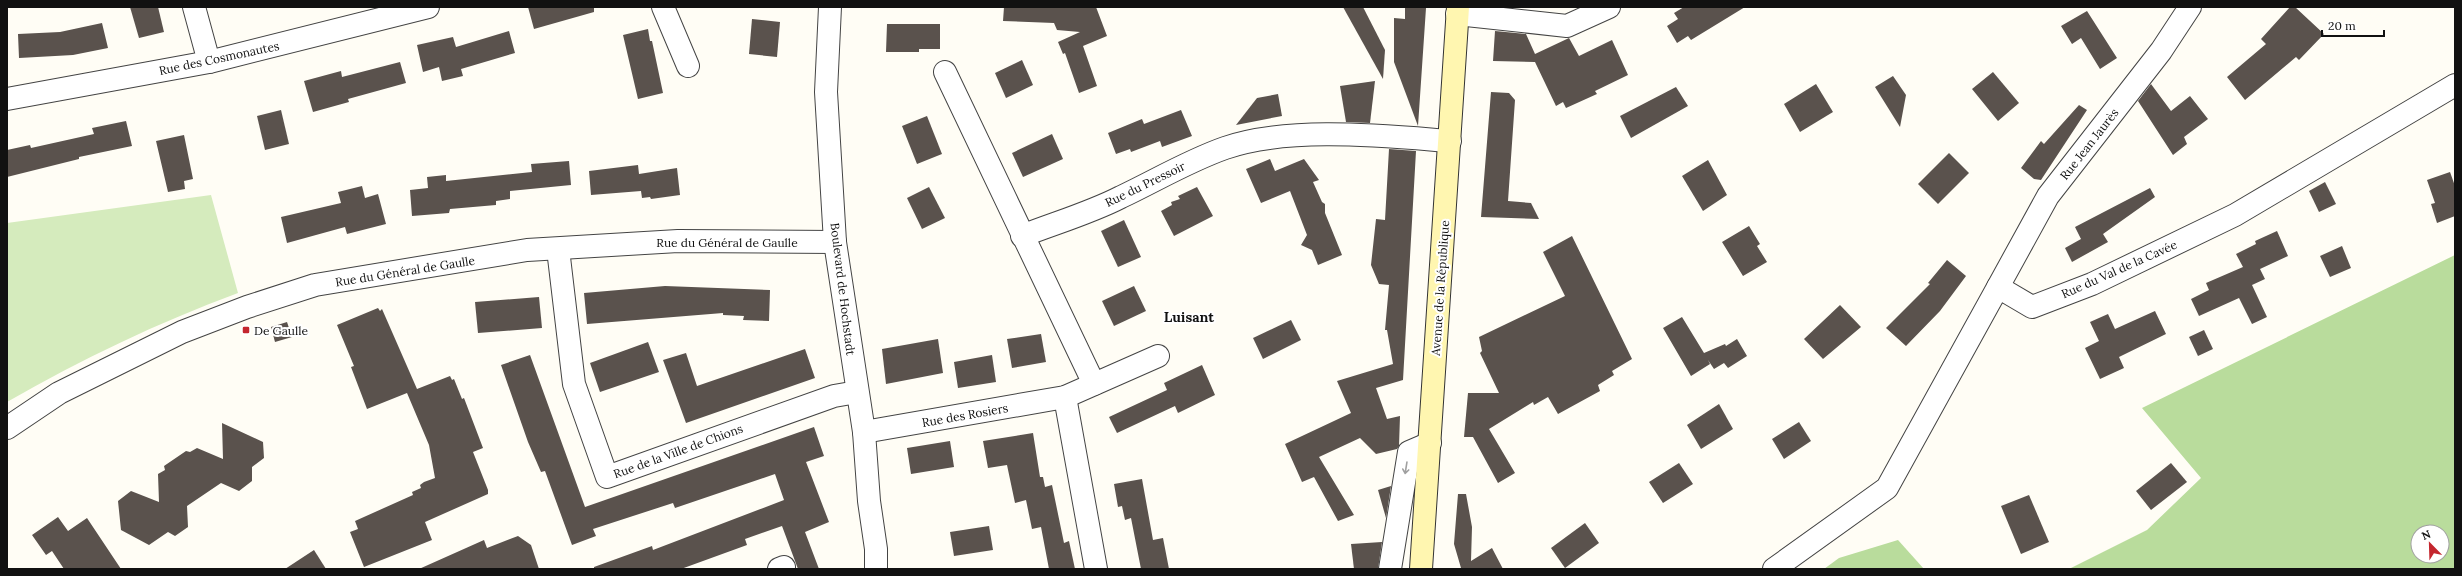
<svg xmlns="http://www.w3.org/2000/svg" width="2462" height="576" font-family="Lora,serif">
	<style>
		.green { fill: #d5ebbd }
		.forest { fill: #b9dc9c; fill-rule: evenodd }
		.building { fill: #5a524d }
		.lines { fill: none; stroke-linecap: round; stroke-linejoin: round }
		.street-casing { stroke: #444; stroke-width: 24 }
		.secondary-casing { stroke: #333; stroke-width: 24 }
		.street { stroke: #fff; stroke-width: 22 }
		.secondary { stroke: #fff6b0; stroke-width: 22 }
		.oneway { stroke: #a0a0a0 }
		.poi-dot { fill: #c4262e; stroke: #fff; stroke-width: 1.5 }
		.labels { text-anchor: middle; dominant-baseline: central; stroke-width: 4; stroke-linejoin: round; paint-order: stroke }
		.street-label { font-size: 12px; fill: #111; stroke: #fff }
		.poi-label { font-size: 12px; fill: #111; stroke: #fff; text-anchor: start }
		.quarter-label { font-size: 14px; font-weight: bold; fill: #111; stroke: #fff }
	</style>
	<rect width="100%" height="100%" fill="#fffdf5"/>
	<path class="green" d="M211,195l27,98c-81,30 -156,66 -231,109v-179z"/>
	<g class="forest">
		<path d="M2455,255v314h-386l78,-39 54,-52 -59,-70zM2418,532h24v24h-24z"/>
		<path d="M1898,540l26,29h-100l15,-11z"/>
	</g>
	<g class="building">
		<path d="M130,7h28l6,25 -25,6z"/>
		<path d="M528,7h66v5l-60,17z"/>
		<path d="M1004,7h92l11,29 -24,10 14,40 -18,7 -14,-40 -2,1 -5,-12 22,-10 -23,-2 -3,-7 -51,-2z"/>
		<path d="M1343,7h20l22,43 -2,29z"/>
		<path d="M1405,7l21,1 -8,118 -24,-64v-44l11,1z"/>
		<path d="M1684,7h61l-54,33 -3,-4 -11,7 -10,-17 11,-7 -4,-6z"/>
		<path d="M2290,7h5l29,27 -25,26 -3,-3 -51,43 -18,-23 39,-33 -5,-5z"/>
		<path d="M2087,11l30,47 -17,11 -19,-31 -9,6 -11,-18z"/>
		<path d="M752,19l28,3 -3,35 -28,-3z"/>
		<path d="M102,23l6,25 -35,7 -54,3 -1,-24 42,-2z"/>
		<path d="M887,24h53v25h-21v3h-33z"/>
		<path d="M648,29l2,12h2l11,52 -25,6 -15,-64z"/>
		<path d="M509,31l6,22 -54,16 2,7 -21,5 -3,-14 -16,5 -6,-27 36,-8 3,10z"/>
		<path d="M1495,31l31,3 9,20 34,-16 10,18 33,-16 16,35 -33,16 2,3 -31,14 -3,-6 -7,4 -21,-44 -42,-1z"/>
		<path d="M1022,60l11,25 -27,13 -11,-25z"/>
		<path d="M400,62l6,21 -58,16 1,3 -36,10 -9,-31 37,-10 1,6z"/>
		<path d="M1993,72l26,31 -21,18 -26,-32z"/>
		<path d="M1893,76l13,19 -6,32 -25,-40z"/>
		<path d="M1375,81l-5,42 -24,-1 -6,-36z"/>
		<path d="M1816,84l17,28 -33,20 -16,-28z"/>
		<path d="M2151,84l20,27 19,-15 18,23 -24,18 3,7 -14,11 -35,-54z"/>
		<path d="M1676,87l12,19 -57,32 -11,-22z"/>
		<path d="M1491,92l18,1 6,7 -7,101 23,2 8,16 -58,-2z"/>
		<path d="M1278,94l4,22 -46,9 21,-27z"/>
		<path d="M2079,105l8,5 -46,70 -7,-1 -13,-11 20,-27 3,3z"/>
		<path d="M281,110l8,34 -24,6 -8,-34z"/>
		<path d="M1181,110l11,26 -30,11 -2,-6 -29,11 -1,-3 -14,5 -8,-21 34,-14 2,5z"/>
		<path d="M927,116l15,38 -25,10 -15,-38z"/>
		<path d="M126,121l6,25 -53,11v2l-72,18v-27l23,-5 1,3 63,-14 -2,-6z"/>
		<path d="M1052,134l11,25 -40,18 -11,-24z"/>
		<path d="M184,135l9,44 -9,2 1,8 -17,3 -12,-51z"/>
		<path d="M1389,149l27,2 -13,229 -27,8 11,31 13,-3 -1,30 -2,3 -21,5 -16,-16 -41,19 35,58 -16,6 -24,-44 -12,5 -17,-38 66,-31 -14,-32 56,-17 -6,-34h-2l4,-45 -10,-1 -8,-19 5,-46 9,1z"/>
		<path d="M1949,153l20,20 -31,31 -20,-20z"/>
		<path d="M1270,159l5,12 29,-12 15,21 -6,2 9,20 3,2v9l17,42 -24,10 -6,-15 -11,-5 6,-10 -17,-44 -29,12 -15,-34z"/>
		<path d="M1708,160l19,35 -24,16 -21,-35z"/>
		<path d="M569,161l2,24 -61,6v8l-14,2v4l-46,4 -1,4 -37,3 -2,-26 18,-2 -1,-11 19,-2v6l86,-9 -1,-8z"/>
		<path d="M638,165l1,9 38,-6 3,27 -29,4 -1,-2 -8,1 -1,-7 -50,4 -2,-24z"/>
		<path d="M2450,172l5,14v30l-18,7 -6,-19 4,-1 -8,-23z"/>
		<path d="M2325,182l11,22 -17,8 -10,-21z"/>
		<path d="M362,186l3,12 13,-4 8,30 -39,10 -2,-7 -58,16 -6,-26 60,-14 -3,-11z"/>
		<path d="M929,187l16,31 -23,11 -15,-31z"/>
		<path d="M1197,187l16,29 -39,20 -13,-25 11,-6 -1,-3 9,-3 -2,-3z"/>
		<path d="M2150,188l5,9 -52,37 5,8 -36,20 -7,-14 16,-9 -6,-12z"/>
		<path d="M1124,220l17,37 -23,10 -17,-36z"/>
		<path d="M1749,226l11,18 -3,2 10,16 -24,14 -21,-34z"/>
		<path d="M2277,231l11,25 -28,13 5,10 -13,6 15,32 -15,7 -13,-26 -40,18 -8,-17 18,-9 -3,-7 37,-16 -7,-13 20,-10 -1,-3z"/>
		<path d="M1572,236l60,123 -20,12 2,4 -16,10 2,6 -42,23 -10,-17 -14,8 -1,-3 -44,27 26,44 -17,10 -25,-46h-9l4,-44h31l-19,-40 2,-2 -3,-14 86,-41 -22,-44z"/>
		<path d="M2342,246l9,22 -21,9 -10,-21z"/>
		<path d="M1947,260l19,16 -26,35 -34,35 -20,-18 44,-44 -2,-1z"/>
		<path d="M665,286l105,4 -1,31 -26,-1 1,-4 -21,-1v-2l-136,11 -3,-31z"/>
		<path d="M1134,286l12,25 -32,15 -12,-25z"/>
		<path d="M539,297l3,31 -64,5 -3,-31z"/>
		<path d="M1840,305l21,22 -38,32 -19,-20z"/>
		<path d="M378,308l2,3 2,-2 35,80 33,-13 2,4 2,-1 8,20 2,-1 19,50 -10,4 15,38v4l-63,28 7,18 -68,27 -14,-35 8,-3 -3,-8 58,-26 -1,-3 9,-4 -1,-3 4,-3 11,-4 -6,-33 -22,-52 -40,16 -16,-42 3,-1 -17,-41z"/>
		<path d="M2155,311l11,23 -47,23 5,11 -24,11 -15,-31 14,-7 -9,-19 18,-8 7,15z"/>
		<path d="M1682,317l22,36 21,-9 1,2 11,-7 10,17 -19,12 -4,-5 -10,6 -6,-9 2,4 -19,12 -28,-48z"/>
		<path d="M1291,320l10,20 -38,19 -10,-21z"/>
		<path d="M287,322l5,15 -17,5 -4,-15z"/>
		<path d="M2204,330l9,19 -15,7 -9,-19z"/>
		<path d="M1041,334l5,28 -34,6 -5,-29z"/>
		<path d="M938,339l5,34 -57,11 -4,-35z"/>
		<path d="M648,342l11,30 -59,20 -10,-29z"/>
		<path d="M805,349l10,29 -129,45 -23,-63 23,-7 11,33z"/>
		<path d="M530,355l55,152 229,-80 10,29 -18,6 23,60 -24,10 14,37h-21l-16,-43 -37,13 2,6 -66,24h-87v-2l58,-21 1,4 131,-50 -9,-26 -100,34 -2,-5 -80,26 3,7 -24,9 -27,-74 -4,1 -13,-30 -27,-77z"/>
		<path d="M992,355l4,27 -38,6 -4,-26z"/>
		<path d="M1202,365l13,30 -37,18 -3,-7 -58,27 -8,-16 58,-27 -3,-7z"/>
		<path d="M1719,404l14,25 -32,20 -14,-24z"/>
		<path d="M1799,422l12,19 -27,18 -12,-20z"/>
		<path d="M222,423l41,19 1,16 -12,9v14l-13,10 -18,-8 -34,23 1,21 -13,9 -7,-4 -19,13 -28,-15 -3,-29 13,-10 28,11 -1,-28 7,-4 -1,-4 22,-15 4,1 7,-4 26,11z"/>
		<path d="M1033,433l7,44h3l2,10 7,-2 12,58 5,-2 6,28h-26l-8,-42 -9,2 -6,-29 -11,3 -8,-38 -19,3 -5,-27z"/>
		<path d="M950,441l4,26 -43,7 -4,-26z"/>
		<path d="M1679,463l14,21 -30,19 -14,-21z"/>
		<path d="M2171,463l16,19 -36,28 -15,-19z"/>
		<path d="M1142,479l11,61 10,-2 6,31h-28l-10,-51 -6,2 -3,-14 -4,1 -4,-23z"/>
		<path d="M1391,486l-5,32 -8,-28z"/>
		<path d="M1458,494h8l6,33 -1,34 21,-13 11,21h-45l3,-1 -7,-24z"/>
		<path d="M2029,495l20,47 -28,12 -20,-48z"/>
		<path d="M58,517l10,14 19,-13 34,51h-57l-12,-18 -6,4 -14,-20z"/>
		<path d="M1585,523l14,20 -34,25 -14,-20z"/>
		<path d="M989,526l4,24 -39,6 -4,-24z"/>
		<path d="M518,536l13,9 8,24h-120l65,-29 3,8z"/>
		<path d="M1382,542l-4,27h-24l-3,-25z"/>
		<path d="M314,550l12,19h-41z"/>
	</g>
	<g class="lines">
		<g class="street-casing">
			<g id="street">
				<path d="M194,7l15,55"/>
				<path d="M663,7l25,59"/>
				<path d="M830,7l-4,85 9,150 29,190 5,69 7,48v20"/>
				<path d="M1457,14l110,12 42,-19"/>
				<path d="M945,72l149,312"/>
				<path d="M7,99l202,-37 219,-55"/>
				<path d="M1022,236c33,-13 68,-23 99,-39 34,-16 67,-36 104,-49 63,-22 159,-12 225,-7"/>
				<path d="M558,249l16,135 33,93 227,-81 23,-4"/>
				<path d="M1998,287l50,-91 113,-145 29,-44"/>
				<path d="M1065,397l31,172"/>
				<path d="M7,428l52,-35 123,-61 65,-25 68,-22 212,-35 151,-9 157,1"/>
				<path d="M864,432l201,-35 93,-41"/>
				<path d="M779,569l5,-2"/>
				<path d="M1390,569l19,-117 21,-9"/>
				<path d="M1774,569l113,-81 111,-201 34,20 60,-23 143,-69 220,-130"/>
			</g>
		</g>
		<g class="secondary-casing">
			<path id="secondary" d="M1421,569l37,-562"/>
		</g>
		<use href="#street" class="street"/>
		<use href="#secondary" class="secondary"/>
	</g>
	<defs><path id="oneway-shaft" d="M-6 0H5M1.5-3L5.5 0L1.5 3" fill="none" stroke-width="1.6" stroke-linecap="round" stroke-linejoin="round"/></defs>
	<use class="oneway" href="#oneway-shaft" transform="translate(1406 468) rotate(99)"/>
	<rect class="poi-dot" x="242" y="326" width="8" height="8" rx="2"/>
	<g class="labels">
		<g class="street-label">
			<text transform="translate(219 58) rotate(-12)">Rue des Cosmonautes</text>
			<text transform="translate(2089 144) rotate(-52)">Rue Jean Jaurès</text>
			<text transform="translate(1145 184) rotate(-26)">Rue du Pressoir</text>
			<text x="727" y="242">Rue du Général de Gaulle</text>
			<text transform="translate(2119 269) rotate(-24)">Rue du Val de la Cavée</text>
			<text transform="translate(405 271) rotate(-9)">Rue du Général de Gaulle</text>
			<text transform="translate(1440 288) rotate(-86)">Avenue de la République</text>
			<text transform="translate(843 289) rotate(83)">Boulevard de Hochstadt</text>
			<text transform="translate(965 415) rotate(-10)">Rue des Rosiers</text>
			<text transform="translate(678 451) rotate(-20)">Rue de la Ville de Chions</text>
		</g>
		<g class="poi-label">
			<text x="254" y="330">De Gaulle</text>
		</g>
		<g class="quarter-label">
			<text x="1189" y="317">Luisant</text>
		</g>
	</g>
	<rect width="2462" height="576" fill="none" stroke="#111111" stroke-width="16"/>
	<g transform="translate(2430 544) rotate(337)"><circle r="19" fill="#ffffff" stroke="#a0a0a0"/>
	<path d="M0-3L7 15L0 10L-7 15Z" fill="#c4262e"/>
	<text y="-6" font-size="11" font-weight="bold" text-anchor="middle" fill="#111111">N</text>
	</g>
	<path d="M2322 30v6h62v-6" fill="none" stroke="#111111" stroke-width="2"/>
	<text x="2328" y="30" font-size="12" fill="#111111" stroke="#ffffff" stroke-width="3" paint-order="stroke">20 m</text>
</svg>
